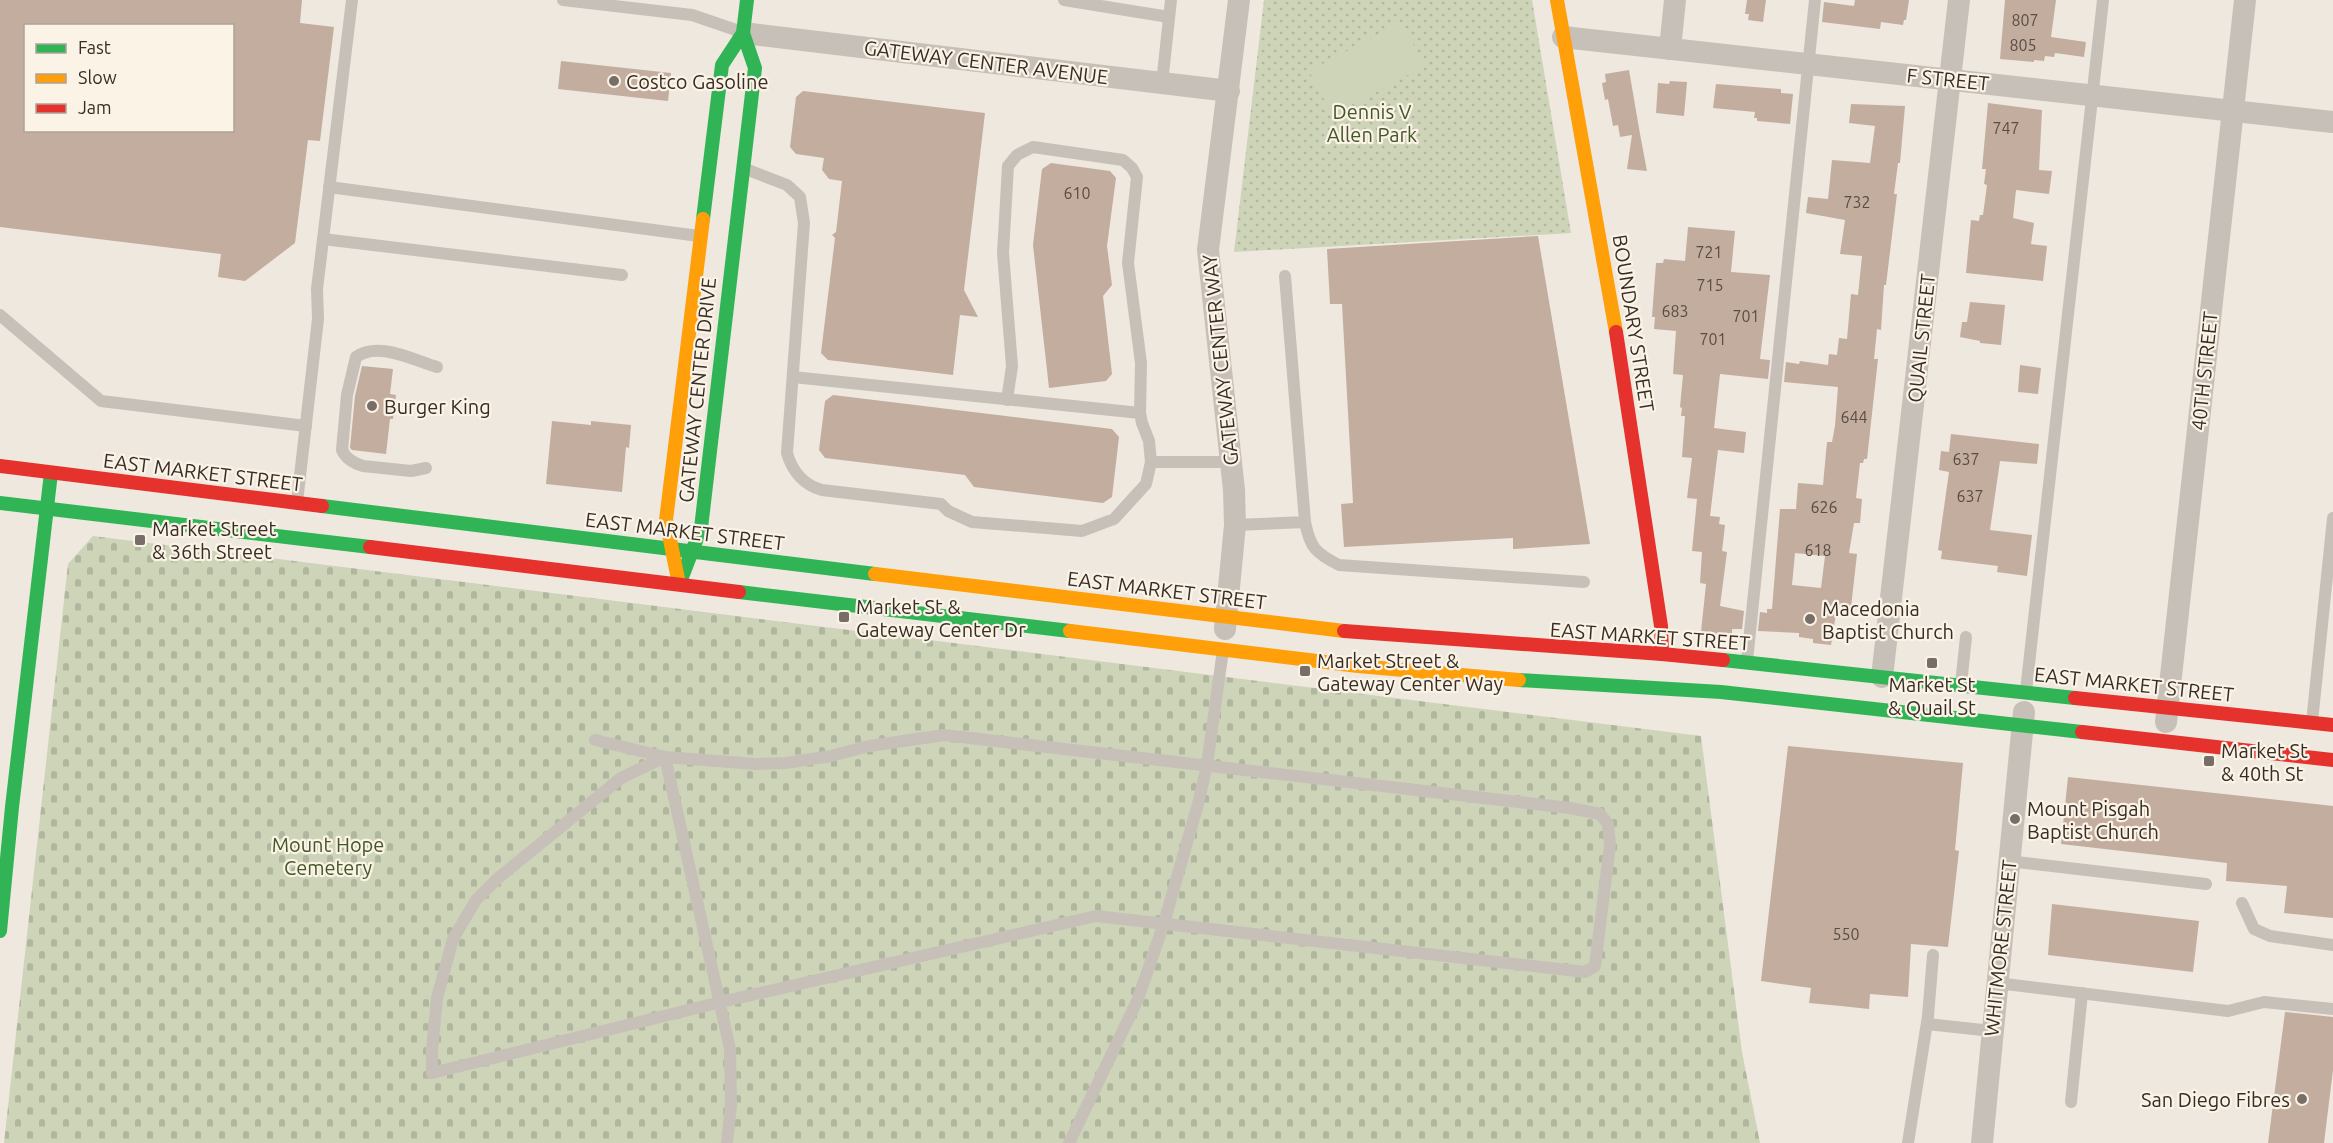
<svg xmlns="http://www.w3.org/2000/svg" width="2333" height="1143" font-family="Ubuntu,sans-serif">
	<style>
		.grass { fill: url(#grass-dots) }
		.cemetery { fill: url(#cemetery-stones) }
		.pitch { fill: #cdd4b8 }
		.building { fill: #c3ad9f; fill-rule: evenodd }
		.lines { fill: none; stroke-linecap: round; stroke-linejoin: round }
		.lane { stroke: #c7c0b8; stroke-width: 12 }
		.street { stroke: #c7c0b8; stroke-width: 22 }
		.fast { stroke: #30b455; stroke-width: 14 }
		.slow { stroke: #ff9f0a; stroke-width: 14 }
		.jam { stroke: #e5322d; stroke-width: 14 }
		.poi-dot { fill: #776e67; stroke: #fbf3e6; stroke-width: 2 }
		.labels { text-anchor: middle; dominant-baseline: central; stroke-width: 4.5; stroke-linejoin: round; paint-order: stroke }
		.number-label { font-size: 16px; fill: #5a4d44 }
		.street-label { font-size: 20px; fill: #372d26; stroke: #fbf3e6 }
		.poi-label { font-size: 20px; fill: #372d26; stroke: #fbf3e6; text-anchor: start }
		.park-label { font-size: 20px; fill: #435828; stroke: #fbf3e6 }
	</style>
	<defs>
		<pattern id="grass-dots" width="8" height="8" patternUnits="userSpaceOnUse" patternTransform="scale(1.5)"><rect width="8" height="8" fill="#cdd4b8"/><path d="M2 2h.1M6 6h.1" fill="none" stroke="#b1b69e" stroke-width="1.8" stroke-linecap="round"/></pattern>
		<pattern id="cemetery-stones" width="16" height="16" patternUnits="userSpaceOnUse" patternTransform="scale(1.5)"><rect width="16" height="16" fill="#cdd4b8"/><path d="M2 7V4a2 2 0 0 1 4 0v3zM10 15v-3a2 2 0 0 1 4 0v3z" fill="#b1b69e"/></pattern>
	</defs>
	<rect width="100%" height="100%" fill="#eee8df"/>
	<path class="grass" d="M1264,0h268l39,233 -337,19z"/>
	<path class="cemetery" d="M93,536l1608,200 41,316 18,91h-1756l64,-579z"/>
	<path class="pitch" d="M1401,22l24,44 -93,49 -23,-44z"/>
	<g class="building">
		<path d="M0,0h302l-2,23 34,4 -14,114 -12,-1 -13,103 -50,38 -27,-4 3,-23 -221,-27zM26,26h206v104h-206z"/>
		<path d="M1747,0h19l-3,22 -15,-2 1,-6h-4z"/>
		<path d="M1855,0h54l-3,20h-2l-1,5 -22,-3 -1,7 -58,-7 2,-20 30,4z"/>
		<path d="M2005,0h51l-5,37 35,5 -2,15 -29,-4 -1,4 -9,-1 -1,5 -10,-1v2l-34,-3z"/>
		<path d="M561,61l110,12 -3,28 -110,-12z"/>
		<path d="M1629,70l11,64 7,37 -20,-2 5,-34 -12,2 -2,-12 -5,1 -5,-27 -3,1 -3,-17 4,-1 -1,-8z"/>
		<path d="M1670,81l17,1 -3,34 -28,-3 2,-30 11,1z"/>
		<path d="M1716,84l65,5v4l12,1 -3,30 -33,-3v-3h-3l1,-6 -42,-4z"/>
		<path d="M803,91l182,22 -21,177 14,27 -18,-2 -7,60 -125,-15 -7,-7 14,-115 -3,-3 4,-3 6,-51 -13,-2 -7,-9 2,-12 -28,-4 -6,-7 6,-50z"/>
		<path d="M1988,103l54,7 -3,60 13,1 -3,23 -33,-4 -3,28 21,5 -3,21 16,2 -4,35 -77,-8 5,-53 8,1 1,-6h3l4,-30 -3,-1 2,-15h-4z"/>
		<path d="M1851,104l54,2 -5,57h-2l-4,31h3l-11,91h-2l-3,45 -4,-1 -3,30h4l-11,100h-3l-1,4h-3l-4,35 6,1 -2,24h-6l-5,30 8,1 -7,62 -14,-2 -5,31 -18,-2v-4l-14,-2v-4l-41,-2 2,-19 7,1v-4h5l8,-100h16l2,-26 25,2 4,-43h5l3,-16 3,-39 -54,-5 2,-20 13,2 1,-3 28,4 1,-11 8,1 2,-17 8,1 4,-45 7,1 4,-39 -22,-2 5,-34 -39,-7 2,-16 20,2 4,-39 38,3 5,-37 -26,-3zM1795,553l30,3 -4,32 -29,-3z"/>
		<path d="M1051,163l59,8 6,7 -9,68 5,39 -9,11 9,78 -6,7 -57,7 -16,-143 9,-76z"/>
		<path d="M1688,227l47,4 -4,41 39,3 -10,84 10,1 -2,19 -48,-5 -6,54 32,4 -2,21 -26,-3 -8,66 10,1 -1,7 6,1 -3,26 5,1 -7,54 24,5 -2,18h-10v7l-31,-4 5,-48 -6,-1 2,-31 -10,-1 5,-52 -10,-1 5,-40 -10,-1 3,-41h-4l1,-8 -2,-1 3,-32 -10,-1 3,-43 -22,-2 1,-12h-3l4,-54h7l1,-4 21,2z"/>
		<path d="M1538,236l52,308 -77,5v-11l-169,9 -3,-43 12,-1 -11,-199h-12l-3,-55z"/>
		<path d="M1970,302l35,3 -4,40 -21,-2v-2l-20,-4 2,-15h5z"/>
		<path d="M2020,365l21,3 -3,26 -20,-2z"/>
		<path d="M362,366l31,3 -3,25 6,1 -3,24h-3l-4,35 -34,-4 -2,-2 5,-52z"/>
		<path d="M833,395l279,34 7,8 -7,60 -9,6 -129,-16 -9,-12 -140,-17 -6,-8 6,-49z"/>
		<path d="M552,421l39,4v-4l40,4 -2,23 -3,-1 -4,45 -76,-8z"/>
		<path d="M1951,434l88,10 -2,20 -37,-3 -10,69 42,5 -5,41 -30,-4 1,-6 -57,-7 1,-8 -4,-1 11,-78 -10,-2 2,-19 8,1z"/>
		<path d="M1788,746l175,17 -8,87 4,1 -11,96 -37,-3 -3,53 -38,-3 -1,15 -28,-3 -32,-3 2,-15 -50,-7z"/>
		<path d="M2068,777l265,29v112l-49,-5 3,-27 -61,-5 1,-18 -166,-19z"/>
		<path d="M2052,904l147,17 -6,51 -145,-17z"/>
		<path d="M2285,1012l48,5v53l-9,73h-56z"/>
	</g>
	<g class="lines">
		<g class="lane">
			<path d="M563,0l129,15 50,17"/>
			<path d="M1064,0l105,17"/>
			<path d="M1162,83l9,-83"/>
			<path d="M743,168l44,17 13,12 4,26 -17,230c5,18 17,32 35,37l119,14 7,7 24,11 110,9 32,-12 32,-35 5,-22"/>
			<path d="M329,187l370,49"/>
			<path d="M323,239l299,36"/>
			<path d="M0,315l101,86 205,25"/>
			<path d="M793,377l347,36 2,10 7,18 2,21h79"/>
			<path d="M1007,400l5,-34 -9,-113 5,-87 9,-11 16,-8 90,13 9,8 5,9 -9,86 13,100 -1,50"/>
			<path d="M426,468l-15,3 -48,-5c-10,-3 -17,-7 -21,-16l5,-55 9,-38c23,-16 57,3 81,10"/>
			<path d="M297,502l21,-183 -1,-30 35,-289"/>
			<path d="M1305,522c5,25 10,31 34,43l245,17"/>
			<path d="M1235,525l70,-3 -20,-246"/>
			<path d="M1747,661l68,-661"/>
			<path d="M1961,684l5,-47"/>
			<path d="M2026,691l77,-691"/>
			<path d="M2312,722l21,-204"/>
			<path d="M595,740l70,17 90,7 31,-1 45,-7 38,-10 75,-11 626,73 30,6 8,10 2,21 -15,121 -10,6 -489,-56 -375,86 -289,71v-23l5,-52 16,-59 23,-39 21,-21 124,-101 44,-21 65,292 1,56 -4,38"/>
			<path d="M2009,861l197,23"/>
			<path d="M2242,903l12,26 16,7 63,9"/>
			<path d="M1997,983l231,28 36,-9 69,7"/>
			<path d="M1927,1024l65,7"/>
			<path d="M2071,1102l11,-109"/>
			<path d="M1069,1143l69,-144 26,-76 34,-119 9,-39 16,-115"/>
			<path d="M1908,1143l20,-127 5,-61"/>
		</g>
		<g class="street">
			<path d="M743,33l486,58"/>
			<path d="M1563,37l770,85"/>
			<path d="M1670,49l5,-49"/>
			<path d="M1225,629l10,-104 -1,-35 -26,-240 31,-250"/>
			<path d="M1882,677l77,-677"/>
			<path d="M2166,722l79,-722"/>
			<path d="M1982,1143l42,-431"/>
		</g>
		<g class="fast">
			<path d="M703,219l19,-154 21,-32 4,-33"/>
			<path d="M0,503l370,44"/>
			<path d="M322,506l553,68"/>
			<path d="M682,577l19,-49 54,-460 -12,-35"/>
			<path d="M739,592l331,39"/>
			<path d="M1723,660l352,38"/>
			<path d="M1519,680l202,12 361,40"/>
			<path d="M0,931l12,-124 39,-334"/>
		</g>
		<g class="slow">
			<path d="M1557,0l59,332"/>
			<path d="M875,574l469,57"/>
			<path d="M679,584l-13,-64 37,-301"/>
			<path d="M1070,631l288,35 161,14"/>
		</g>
		<g class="jam">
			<path d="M1616,332l45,294 1,28"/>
			<path d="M0,466l322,40"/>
			<path d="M370,547l369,45"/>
			<path d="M1344,631l318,23 61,6"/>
			<path d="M2075,698l258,27"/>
			<path d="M2082,732l251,28"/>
		</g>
	</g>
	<g class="poi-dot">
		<circle cx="614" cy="81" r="6"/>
		<circle cx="372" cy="406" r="6"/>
		<rect x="134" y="534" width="12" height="12" rx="3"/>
		<rect x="838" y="611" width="12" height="12" rx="3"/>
		<circle cx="1810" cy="619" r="6"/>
		<rect x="1926" y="657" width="12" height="12" rx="3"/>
		<rect x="1299" y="665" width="12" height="12" rx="3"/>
		<rect x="2203" y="755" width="12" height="12" rx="3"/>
		<circle cx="2015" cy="819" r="6"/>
		<circle cx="2302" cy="1099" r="6"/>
	</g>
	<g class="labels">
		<g class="number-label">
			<text x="2025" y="20">807</text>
			<text x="2023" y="45">805</text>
			<text x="2006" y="128">747</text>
			<text x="1077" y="193">610</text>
			<text x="1857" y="202">732</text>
			<text x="1709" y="252">721</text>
			<text x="1710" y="285">715</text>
			<text x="1675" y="311">683</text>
			<text x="1746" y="316">701</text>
			<text x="1713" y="339">701</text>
			<text x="1854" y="417">644</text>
			<text x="1966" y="459">637</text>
			<text x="1970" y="496">637</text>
			<text x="1824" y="507">626</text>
			<text x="1818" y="550">618</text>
			<text x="1846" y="934">550</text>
		</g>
		<g class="street-label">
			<text transform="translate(986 62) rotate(7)">GATEWAY CENTER AVENUE</text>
			<text transform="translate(1948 79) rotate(6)">F STREET</text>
			<text transform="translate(1634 323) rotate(81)">BOUNDARY STREET</text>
			<text transform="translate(1921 338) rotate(-84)">QUAIL STREET</text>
			<text transform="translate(1220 360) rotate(-96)">GATEWAY CENTER WAY</text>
			<text transform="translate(2204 371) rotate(-84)">40TH STREET</text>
			<text transform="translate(697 390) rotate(-84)">GATEWAY CENTER DRIVE</text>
			<text transform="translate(203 472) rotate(7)">EAST MARKET STREET</text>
			<text transform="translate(685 531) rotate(7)">EAST MARKET STREET</text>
			<text transform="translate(1167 590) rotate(7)">EAST MARKET STREET</text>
			<text transform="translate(1650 636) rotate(4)">EAST MARKET STREET</text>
			<text transform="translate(2134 684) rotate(6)">EAST MARKET STREET</text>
			<text transform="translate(2000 948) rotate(-84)">WHITMORE STREET</text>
		</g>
		<g class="poi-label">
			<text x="626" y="81">Costco Gasoline</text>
			<text x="384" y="406">Burger King</text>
			<text x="152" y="528">Market Street<tspan x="152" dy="23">&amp; 36th Street</tspan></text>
			<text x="856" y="606">Market St &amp;<tspan x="856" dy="23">Gateway Center Dr</tspan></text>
			<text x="1822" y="608">Macedonia<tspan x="1822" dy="23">Baptist Church</tspan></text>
			<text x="1317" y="660">Market Street &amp;<tspan x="1317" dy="23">Gateway Center Way</tspan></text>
			<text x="1932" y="684" text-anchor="middle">Market St<tspan x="1932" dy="23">&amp; Quail St</tspan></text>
			<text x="2221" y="750">Market St<tspan x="2221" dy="23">&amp; 40th St</tspan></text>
			<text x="2027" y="808">Mount Pisgah<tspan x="2027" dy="23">Baptist Church</tspan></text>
			<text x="2290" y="1099" text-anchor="end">San Diego Fibres</text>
		</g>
		<g class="park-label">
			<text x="1372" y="111">Dennis V<tspan x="1372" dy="23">Allen Park</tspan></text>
			<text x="328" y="844">Mount Hope<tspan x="328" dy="23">Cemetery</tspan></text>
		</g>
	</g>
	<rect x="24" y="24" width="210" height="108" fill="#fbf3e6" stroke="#ada499" stroke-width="1.5"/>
	<rect x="36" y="44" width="30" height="9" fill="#30b455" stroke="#ada499" stroke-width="1.5"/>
	<text x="78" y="54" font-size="18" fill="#372d26">Fast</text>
	<rect x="36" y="74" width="30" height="9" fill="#ff9f0a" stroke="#ada499" stroke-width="1.5"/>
	<text x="78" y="84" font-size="18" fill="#372d26">Slow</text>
	<rect x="36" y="104" width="30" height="9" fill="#e5322d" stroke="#ada499" stroke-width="1.5"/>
	<text x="78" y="114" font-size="18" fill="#372d26">Jam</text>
</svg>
